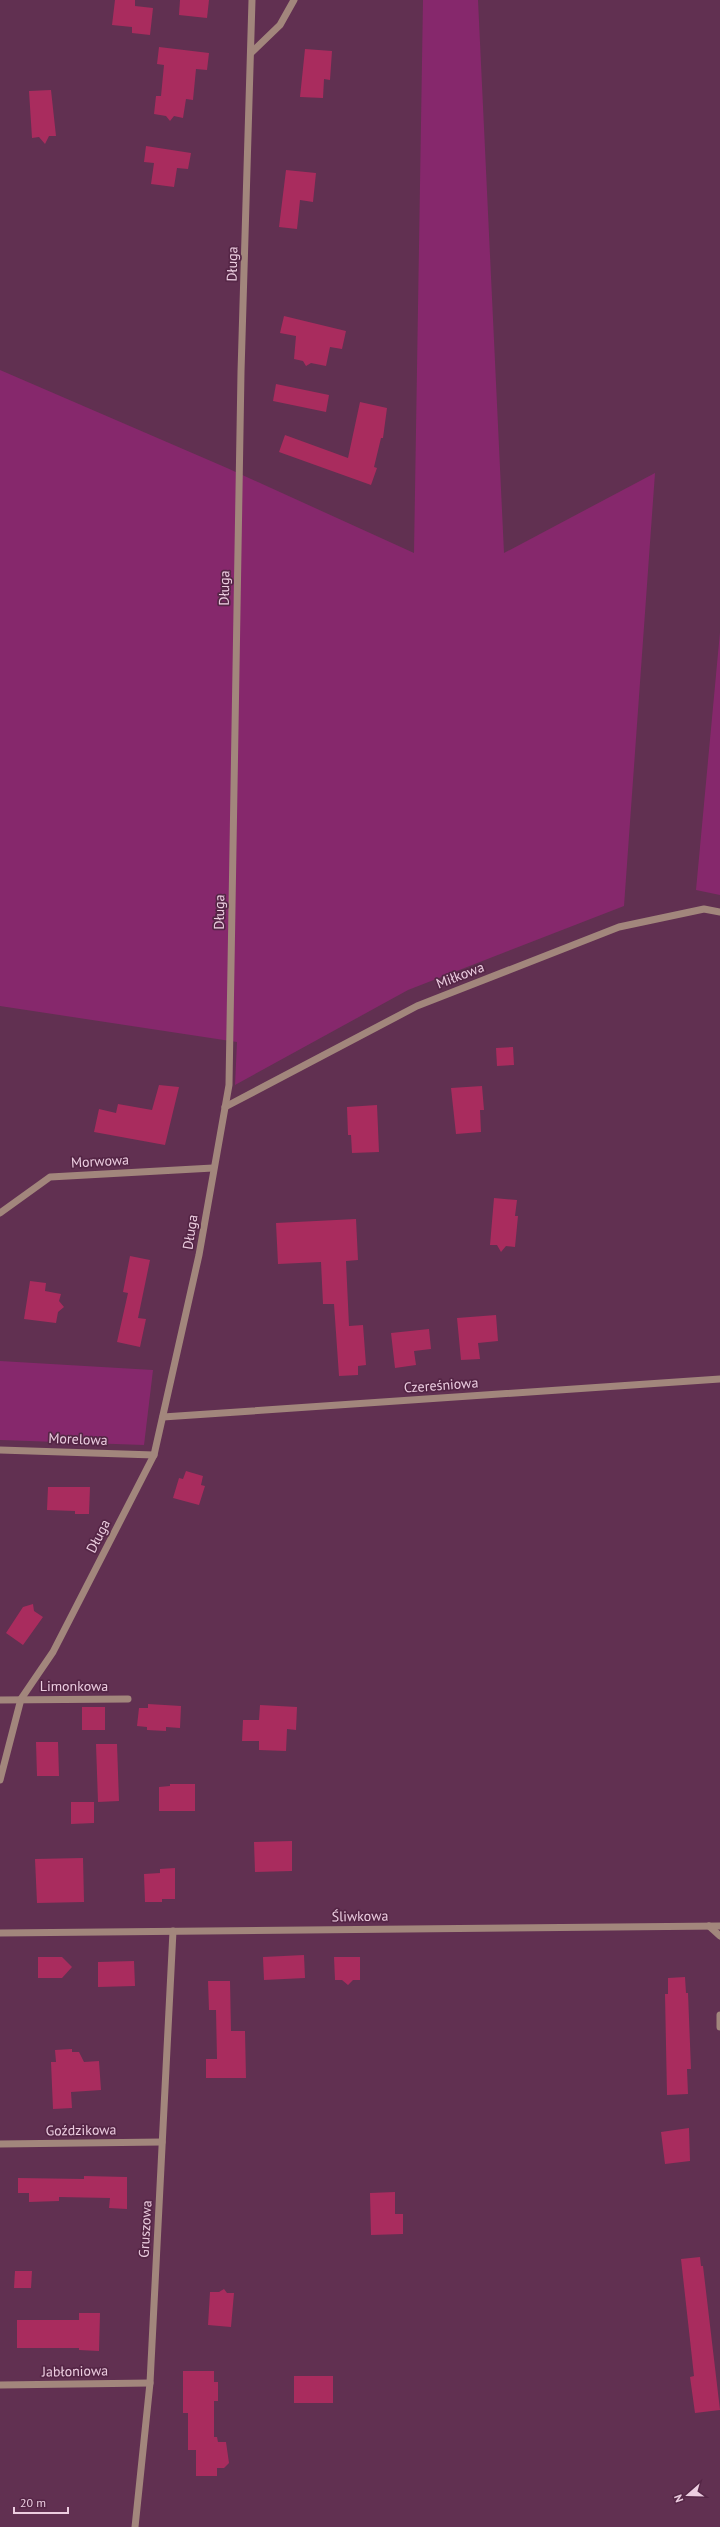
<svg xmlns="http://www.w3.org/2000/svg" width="720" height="2527" font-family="'PT Sans',sans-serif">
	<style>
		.green { fill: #86286c }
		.building { fill: #a92c5e }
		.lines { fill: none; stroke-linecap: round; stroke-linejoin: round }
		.minor { stroke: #a2867c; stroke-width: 7 }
		.labels { text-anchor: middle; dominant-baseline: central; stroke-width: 3.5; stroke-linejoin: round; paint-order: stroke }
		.street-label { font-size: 14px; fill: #eccde0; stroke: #552646 }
	</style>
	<rect width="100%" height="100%" fill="#613051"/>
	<g class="green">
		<path d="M423,0h55l26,553 151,-80 -31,433 -216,84 -173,95 2,-43 -237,-36v-636l227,98 187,85z"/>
		<path d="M720,632v263l-24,-5z"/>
		<path d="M0,1361l153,9 -9,75 -144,-5z"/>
	</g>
	<g class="building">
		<path d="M115,0h20v6l18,2 -3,27 -18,-2v-6l-20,-2z"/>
		<path d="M180,0h29l-2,18 -28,-3z"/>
		<path d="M159,47l50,6 -2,17 -11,-1 -3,31 -7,-1 -3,19 -9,-2 -4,5 -4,-5 -12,-2 2,-18h5l3,-31 -7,-1z"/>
		<path d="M305,49l27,2 -2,29 -6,-1 -1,19 -23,-1z"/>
		<path d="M51,90l5,46h-7l-4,8 -6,-7 -7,1 -3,-47z"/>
		<path d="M146,146l45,7 -3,16 -11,-1 -3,19 -23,-3 3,-21 -10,-1z"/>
		<path d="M286,170l30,3 -3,29 -13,-2 -3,29 -18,-2z"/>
		<path d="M284,316l62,15 -4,18 -12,-2 -4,19 -15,-3 -5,3 -3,-5 -9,-2 2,-23 -16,-3z"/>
		<path d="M276,384l53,11 -3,17 -53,-11z"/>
		<path d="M360,402l27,6 -4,30h-2l-7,29 3,1 -6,17 -92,-33 6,-17 63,23z"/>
		<path d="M513,1047l1,18 -17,1 -1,-18z"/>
		<path d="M159,1085l20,2 -14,58 -71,-13 5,-23 17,4 2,-9 34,6z"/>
		<path d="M482,1086l2,24h-4l1,22 -25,2 -5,-46z"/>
		<path d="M377,1105l2,47 -27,1 -1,-18h-3l-1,-28z"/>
		<path d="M494,1198l23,2 -2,16h3l-3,31 -9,-1 -5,6 -4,-7h-7z"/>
		<path d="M356,1219l2,41 -12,1 3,65 14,-1 3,40 -8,1v9l-19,1 -5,-72h-11l-2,-42 -43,2 -2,-41z"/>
		<path d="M130,1256l20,4 -12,58 8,1 -6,28 -23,-5 11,-49 -5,-1z"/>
		<path d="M30,1281l16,2 -1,8 16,3 -2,7 5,6 -6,5 -2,11 -32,-4z"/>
		<path d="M496,1315l2,26 -20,2 2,16 -19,1 -4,-42z"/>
		<path d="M429,1329l2,20 -17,2 2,14 -21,3 -4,-35z"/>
		<path d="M186,1471l17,5 -2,9 4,1 -6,19 -26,-7 6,-20 4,1z"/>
		<path d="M48,1487h42l-1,27h-14v-3l-28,-1z"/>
		<path d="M33,1604l1,7 9,6 -20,28 -17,-12 17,-26z"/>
		<path d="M148,1704l33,2 -1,22 -14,-1v4l-19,-1v-3l-10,-1 2,-18h9z"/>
		<path d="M260,1705l37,2 -1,23 -9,-1 -1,22 -27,-1v-9h-17l1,-21h16z"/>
		<rect x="82" y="1707" width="23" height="23"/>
		<path d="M36,1742h22l1,34h-22z"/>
		<path d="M96,1744h21l2,57 -21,1z"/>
		<path d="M170,1784h25v27h-36v-24l11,-1z"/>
		<path d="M71,1802h23v21l-23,1z"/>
		<path d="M292,1841v30l-37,1 -1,-30z"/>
		<path d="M83,1858l1,44 -47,1 -2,-44z"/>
		<path d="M175,1868v31h-13v3h-17l-1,-28 16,-1v-4z"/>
		<path d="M304,1955l1,23 -41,2 -1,-23z"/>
		<path d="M38,1957h24l10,10 -10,11h-24z"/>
		<path d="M334,1957h26v23h-7l-5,5 -6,-5h-7z"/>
		<path d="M134,1961l1,25 -37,1v-25z"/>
		<path d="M685,1977l1,16h2l3,76h-4l1,25 -21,1 -2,-101h3v-16z"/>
		<path d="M208,1981h22l1,50h14l1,47h-40v-19h11l-1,-49h-7z"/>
		<path d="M72,2049v3h7l5,10 15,-1 2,29 -30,2 1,16 -19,1 -2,-47h5l-1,-12z"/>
		<path d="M689,2128l1,33 -25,3 -4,-32z"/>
		<path d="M84,2176l43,1v32l-18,-1 1,-10 -51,-1v4l-30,1v-9h-11v-15l66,1z"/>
		<path d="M395,2192v22h8v20l-32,1 -1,-42z"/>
		<path d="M700,2257l1,9h2l17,144 -25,3 -5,-36 4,-1 -13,-117z"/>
		<path d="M15,2271h17l-1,17h-17z"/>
		<path d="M224,2289l3,4h7l-3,34 -23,-2 2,-33h9z"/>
		<path d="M79,2313h21l-1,38 -20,-1v-2h-62v-28h62z"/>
		<path d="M183,2371h31v11h4v19h-4v36h3l1,5h8l3,21 -5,5h-7v8h-21v-26h-8v-37h-5z"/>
		<rect x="294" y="2376" width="39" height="27"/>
	</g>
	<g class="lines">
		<g class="minor">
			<path d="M252,52l28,-27 14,-25"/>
			<path d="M225,1107l192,-101 202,-79 85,-18 16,3"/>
			<path d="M0,1213l50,-36 163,-9"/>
			<path d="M163,1417l557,-38"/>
			<path d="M0,1450l154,5"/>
			<path d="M0,1700l128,-1"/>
			<path d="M0,1780l21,-81 32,-47 101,-197 45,-200 30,-170 12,-713 11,-372"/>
			<path d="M709,1926l11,10"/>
			<path d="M0,1933l720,-7"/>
			<path d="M720,2015v12"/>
			<path d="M0,2144l162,-2"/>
			<path d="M0,2385l150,-2"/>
			<path d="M135,2527l15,-144 23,-452"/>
		</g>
	</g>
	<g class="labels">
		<g class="street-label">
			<text transform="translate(232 264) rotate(-88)">Długa</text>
			<text transform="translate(224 588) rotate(-89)">Długa</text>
			<text transform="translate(219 912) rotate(-89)">Długa</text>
			<text transform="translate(460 975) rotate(-21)">Miłkowa</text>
			<text transform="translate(100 1161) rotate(-3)">Morwowa</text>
			<text transform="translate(190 1232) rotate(-81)">Długa</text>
			<text transform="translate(441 1385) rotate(-4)">Czereśniowa</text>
			<text transform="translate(78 1439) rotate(2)">Morelowa</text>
			<text transform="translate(98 1536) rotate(-63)">Długa</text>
			<text x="74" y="1686">Limonkowa</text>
			<text transform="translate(360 1916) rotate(-1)">Śliwkowa</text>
			<text transform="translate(81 2130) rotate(-1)">Goździkowa</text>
			<text transform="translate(145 2229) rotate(-87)">Gruszowa</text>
			<text transform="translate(75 2371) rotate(-1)">Jabłoniowa</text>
		</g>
	</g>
	<g transform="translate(688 2495) rotate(250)" stroke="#552646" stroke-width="3" paint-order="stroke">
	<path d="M0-3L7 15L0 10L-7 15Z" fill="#eccde0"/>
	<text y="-6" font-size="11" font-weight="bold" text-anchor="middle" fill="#eccde0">N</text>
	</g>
	<path d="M14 2507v6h54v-6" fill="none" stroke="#eccde0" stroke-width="2"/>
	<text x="20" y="2507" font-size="12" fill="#eccde0" stroke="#552646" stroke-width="3" paint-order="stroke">20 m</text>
</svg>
